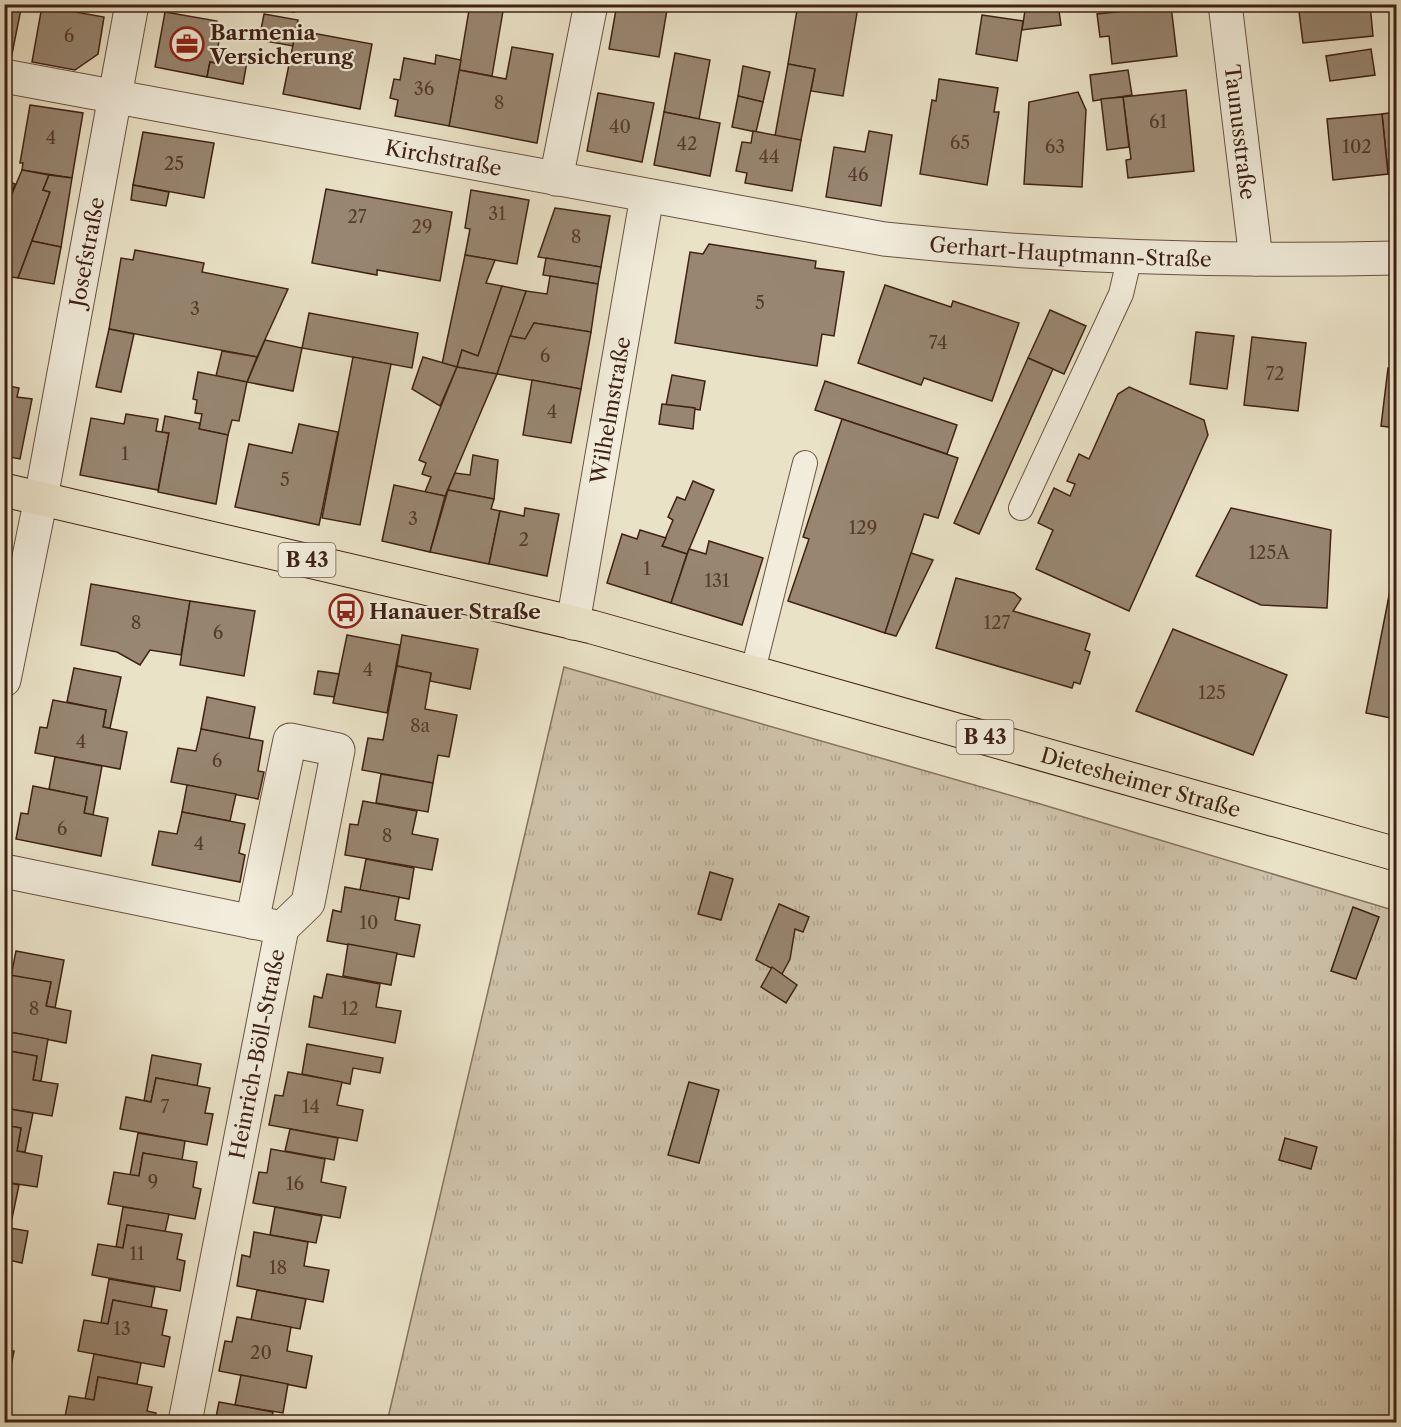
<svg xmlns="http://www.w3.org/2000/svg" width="1401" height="1427" font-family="'Libre Caslon Text',serif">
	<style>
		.grass { fill: url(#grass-tufts); stroke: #86725e; stroke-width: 1.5 }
		.building { fill: #988671; stroke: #3f2214; stroke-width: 1.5 }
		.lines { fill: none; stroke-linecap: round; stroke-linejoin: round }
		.lane-casing { stroke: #6a5241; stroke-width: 26 }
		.street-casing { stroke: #6a5241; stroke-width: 35 }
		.primary-casing { stroke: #3f2214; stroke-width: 35 }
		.lane { stroke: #f1ecdb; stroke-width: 24 }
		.street { stroke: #f1ecdb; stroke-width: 33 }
		.primary { stroke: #eae2c7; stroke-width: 33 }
		.labels { text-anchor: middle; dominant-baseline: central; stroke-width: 4.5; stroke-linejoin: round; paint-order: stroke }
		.number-label { font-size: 18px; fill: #553b2b }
		.shield { fill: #f1ecdb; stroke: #745f50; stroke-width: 1.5 }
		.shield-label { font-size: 20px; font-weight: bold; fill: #3f2214 }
		.poi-label { font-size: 21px; font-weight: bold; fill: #3f2214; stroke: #f1ecdb; text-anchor: start }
		.street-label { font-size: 21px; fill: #3f2214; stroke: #f1ecdb }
	</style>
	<defs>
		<pattern id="grass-tufts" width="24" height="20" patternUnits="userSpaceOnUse" patternTransform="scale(1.5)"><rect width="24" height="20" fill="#cdc1a9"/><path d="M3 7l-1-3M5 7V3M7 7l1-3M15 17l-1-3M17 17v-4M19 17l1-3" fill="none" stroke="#b1a691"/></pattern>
	</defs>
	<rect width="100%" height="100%" fill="#eae2c7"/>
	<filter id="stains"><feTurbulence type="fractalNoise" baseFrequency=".00333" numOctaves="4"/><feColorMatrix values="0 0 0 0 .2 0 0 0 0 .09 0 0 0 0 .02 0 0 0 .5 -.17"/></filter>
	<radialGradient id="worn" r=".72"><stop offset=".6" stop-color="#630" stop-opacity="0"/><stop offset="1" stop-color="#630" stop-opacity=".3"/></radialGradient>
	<path class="grass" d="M564,667l473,136 359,108v511h-1009z"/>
	<g class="building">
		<path d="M4,4h18l-11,55 -7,-1z"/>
		<path d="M254,4h41l-1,8z"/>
		<path d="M470,4l34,1 -12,71 -33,-6z"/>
		<path d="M617,4h51l-9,53 -50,-8z"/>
		<path d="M798,4l60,3 -15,89 -32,-5 4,-22 -27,-5z"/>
		<path d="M1026,4h32l3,21 -39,5z"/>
		<path d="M1298,4h72l3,32 -70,7z"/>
		<path d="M42,6l62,11 -6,37 -23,16 -43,-8z"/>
		<path d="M1171,6l6,50 -65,8 -3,-28 -9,1 -3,-23z"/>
		<path d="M165,12l52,9 -2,14 5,1 -3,15 -2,12 -5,-1 -3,15 -52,-10z"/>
		<path d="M264,14l34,6 -5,26 -34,-6z"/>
		<path d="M982,15l41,6 -6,40 -41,-7z"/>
		<path d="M296,30l76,14 -12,65 -77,-15z"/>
		<path d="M512,47l41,7 -16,89 -88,-17 10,-56 47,9z"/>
		<path d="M1371,49l4,26 -45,6 -4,-25z"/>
		<path d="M217,51l31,5 -5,28 -36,-7 3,-15 5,1z"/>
		<path d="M675,53l35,7 -11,59 -35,-7z"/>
		<path d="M436,55l25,5 -12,66 -54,-10 3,-16 -8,-2 4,-19 6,1 4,-22 31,6z"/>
		<path d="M788,64l27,5 -14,71 -26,-4z"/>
		<path d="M743,66l27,6 -7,30 -25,-6z"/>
		<path d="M1128,70l4,25 -39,6 -3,-26z"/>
		<path d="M939,79l59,9 -4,24h5l-12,73 -67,-11 12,-74 4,1z"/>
		<path d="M1186,90l8,81 -66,7 -2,-18 5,-1 -8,-62z"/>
		<path d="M1078,92l8,18 -4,77 -58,-3 5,-82z"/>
		<path d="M598,93l56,10 -12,59 -55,-11z"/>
		<path d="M738,96l25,6 -7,30 -24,-5z"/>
		<path d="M1123,97l6,50 -22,3 -6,-51z"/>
		<path d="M4,99l7,1 -7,35z"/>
		<path d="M30,105l53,8 -11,65 -50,-8 1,-7h-3z"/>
		<path d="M664,112l56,11 -10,53 -56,-11z"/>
		<path d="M1396,112v61l-8,1 -6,-60z"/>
		<path d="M1382,114l6,60 -55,6 -6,-61z"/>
		<path d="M753,131l48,9 -9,51 -47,-8 2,-10 -11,-2 6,-29 9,1z"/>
		<path d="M869,131l23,4 -11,71 -55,-9 8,-50 31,5z"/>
		<path d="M143,132l71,11 -10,55 -71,-13z"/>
		<path d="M22,170l27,5 -6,15 7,2 -32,86 -14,-2v-63z"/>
		<path d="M49,175l23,3 -11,69 -29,-6 18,-49 -7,-2z"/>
		<path d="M4,180l11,4 -11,29z"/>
		<path d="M133,185l36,7 -3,14 -35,-6z"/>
		<path d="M326,189l126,23 -12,69 -63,-11v5l-65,-12z"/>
		<path d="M471,190l58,10 -12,64 -52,-9 5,-26 -5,-1z"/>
		<path d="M555,208l55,8 -9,51 -63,-10z"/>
		<path d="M32,241l29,6 -7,37 -36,-6z"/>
		<path d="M709,244l107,17 -1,7 29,4 -10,64 -12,-2 -5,32 -142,-23 15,-91 13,2z"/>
		<path d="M135,250l69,13 -2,9 86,17 -31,68 -148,-28 12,-71 12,2z"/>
		<path d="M465,255l30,5 -9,23 16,3 -24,70 -16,-6 -5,17 -15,-3z"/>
		<path d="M546,258l55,9 -3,17 -55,-9z"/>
		<path d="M550,276l48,8 -7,48 -57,-9 -9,16 -15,-3 16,-45 21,3z"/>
		<path d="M885,285l66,22 2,-6 66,22 -27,78 -68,-23 -3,7 -63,-22z"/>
		<path d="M502,286l24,5 -29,83 -40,-7 5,-17 16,6z"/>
		<path d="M1050,310l36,16 -22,48 -36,-16z"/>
		<path d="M309,313l109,20 -6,35 -110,-20z"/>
		<path d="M534,323l57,9 -10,57 -84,-15 13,-38 15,3z"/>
		<path d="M109,329l25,5 -13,58 -25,-5z"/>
		<path d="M1196,332l38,4 -7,53 -37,-5z"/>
		<path d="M1252,337l54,6 -8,68 -54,-6z"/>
		<path d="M265,340l37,8 -9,43 -46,-9z"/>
		<path d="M222,351l35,6 -10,25 -31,-6z"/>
		<path d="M353,357l38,7 -31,161 -38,-7z"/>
		<path d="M423,357l34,10 -17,39 -28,-17z"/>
		<path d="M1028,358l25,11 -74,165 -25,-11z"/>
		<path d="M457,367l40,7 -52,122 -20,-4 6,-15 -9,-3 4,-11 -7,-3z"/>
		<path d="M1388,368l8,1v59l-15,-2z"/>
		<path d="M198,372l49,10 -8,39 -7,-1 -4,15 -29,-6 3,-15 -7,-1 2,-13 -4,-1z"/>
		<path d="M672,375l33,6 -5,29 -34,-5z"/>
		<path d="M532,380l49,9 -10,54 -48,-8z"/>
		<path d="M825,381l132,44 -10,29 -132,-44z"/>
		<path d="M4,385l15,3 -2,9 15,2 -12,60 -16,-3z"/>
		<path d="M1129,387l75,33 4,15 -79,176 -93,-42 17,-39 -15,-7 16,-35 16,8 5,-12 -8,-3 12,-27 10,5 29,-65z"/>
		<path d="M662,404l33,4 -2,21 -34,-5z"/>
		<path d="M126,414l32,5 -2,12 13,2 -11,57 -78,-15 11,-57 33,6z"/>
		<path d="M165,416l35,7 -1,6 29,6 -12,69 -58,-12 11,-59 -7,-1z"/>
		<path d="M842,419l116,39 -20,60 -14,-4 -39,119 -97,-32 21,-62 -6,-2z"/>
		<path d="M299,424l39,8 -19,93 -84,-18 14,-63 43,9z"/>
		<path d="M473,455l25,5 -4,39 -46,-9 7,-17 15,2z"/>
		<path d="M693,481l21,9 -27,64 -25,-8 11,-26 -5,-3 9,-20 8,3z"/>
		<path d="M394,485l51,11 -15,56 -48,-11z"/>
		<path d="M448,490l46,9 -3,10 9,2 -11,53 -59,-12z"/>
		<path d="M525,508l34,6 -12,62 -58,-12 11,-53 24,5z"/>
		<path d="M1231,508l100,22 -4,78 -66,-3 -65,-29z"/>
		<path d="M640,530l26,8 -4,8 25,8 -16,49 -64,-20 15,-49 15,5z"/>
		<path d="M709,541l54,17 -21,67 -71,-22 18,-54 17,5z"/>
		<path d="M911,553l22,7 -37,76 -11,-3z"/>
		<path d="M1396,559v44l-8,-2z"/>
		<path d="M956,578l58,15 7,6 -8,12 77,23 -5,16 5,2 -10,32 -6,-2 -2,6 -136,-40z"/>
		<path d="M91,584l99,17 -9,54 -31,-5 -10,15 -23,-13 -36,-7z"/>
		<path d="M190,601l65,10 -11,65 -64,-11z"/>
		<path d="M1388,601l8,2v116l-30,-6z"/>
		<path d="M1173,629l114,46 -34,80 -117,-44z"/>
		<path d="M347,635l53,10 -13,68 -54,-10z"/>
		<path d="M402,635l76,14 -8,40 -40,-8 1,-8 -34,-7z"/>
		<path d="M397,666l34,7 -6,36 32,6 -8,42 -11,-2 -5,28 -71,-13 6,-32 15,2z"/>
		<path d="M74,668l47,9 -11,51 -7,-1 3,-17 -39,-8z"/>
		<path d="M318,671l21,3 -5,23 -20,-3z"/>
		<path d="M207,697l48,10 -6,32 -48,-10z"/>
		<path d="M53,700l53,10 -3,17 24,5 -7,37 -85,-16 5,-26 7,1z"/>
		<path d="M201,729l62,12 -5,30 6,1 -6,27 -87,-17 7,-34 18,3z"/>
		<path d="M55,757l47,9 -9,49 -9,-2 3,-16 -38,-8z"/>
		<path d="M381,774l52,9 -5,29 -52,-9z"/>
		<path d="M187,785l49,9 -6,27 -48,-9z"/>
		<path d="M33,786l54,11 -3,16 24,5 -7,38 -85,-17 5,-26 7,1z"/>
		<path d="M363,801l54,10 -5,23 26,5 -6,31 -87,-15 5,-31 8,1z"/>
		<path d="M182,812l63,12 -6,29 6,2 -5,27 -88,-17 7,-34 18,3z"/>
		<path d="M366,859l48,9 -5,31 -49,-9z"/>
		<path d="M710,872l23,7 -12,41 -23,-6z"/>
		<path d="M345,887l54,10 -4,23 25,5 -6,32 -87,-16 6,-31 8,2z"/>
		<path d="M779,904l30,13 -6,15 -8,-3 -5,30 -8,15 -26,-14z"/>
		<path d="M1353,907l26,10 -23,62 -25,-8z"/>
		<path d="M348,944l49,9 -6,32 -48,-9z"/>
		<path d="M16,951l48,9 -9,48 -9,-2 5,-24 -40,-6z"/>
		<path d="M772,967l25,18 -11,18 -25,-16z"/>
		<path d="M4,974l47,8 -5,24 25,5 -5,32 -62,-12z"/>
		<path d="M327,974l53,10 -4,23 25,4 -6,32 -86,-16 5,-31 8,2z"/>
		<path d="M4,1031l44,8 -7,42 -8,-1 4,-24 -33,-6z"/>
		<path d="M307,1044l76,14 -3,15 -27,-5 -3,16 -48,-10z"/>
		<path d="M4,1050l33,6 -4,24 25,4 -6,32 -48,-8z"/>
		<path d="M152,1055l49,9 -4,22 -41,-8 -5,24 -7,-1z"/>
		<path d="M288,1072l54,10 -5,23 26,5 -6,31 -88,-16 6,-30 8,1z"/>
		<path d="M156,1078l54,10 -5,25 8,1 -6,31 -87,-16 6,-32 25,5z"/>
		<path d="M689,1082l30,8 -20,73 -31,-8z"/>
		<path d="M4,1108l29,5 -8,39 -8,-1 4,-23 -17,-3z"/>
		<path d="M4,1125l17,3 -4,23 25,5 -5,31 -33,-5z"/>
		<path d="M290,1129l48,9 -4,22 -49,-9z"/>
		<path d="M138,1133l47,8 -3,19 -39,-7 -4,23 -9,-1z"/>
		<path d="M1285,1138l32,9 -6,22 -32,-9z"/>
		<path d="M271,1149l54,10 -4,23 25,5 -6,31 -87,-15 6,-31 8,1z"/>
		<path d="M143,1153l54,9 -4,25 8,2 -6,30 -87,-15 6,-32 25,4z"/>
		<path d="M4,1182l15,3 -9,43 -6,-1 3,-24h-3z"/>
		<path d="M123,1207l46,7 -4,18 -38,-7 -4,23 -7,-1z"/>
		<path d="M275,1207l47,9 -6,27 -46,-8z"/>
		<path d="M127,1225l55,9 -5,25 8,2 -5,30 -88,-16 6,-31 25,4z"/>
		<path d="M4,1227l24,4 -6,32 -18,-4z"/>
		<path d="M254,1232l54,10 -4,24 25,4 -6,32 -86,-16 5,-31 8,2z"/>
		<path d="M109,1279l46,8 -4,21 -38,-8 -5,24 -7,-1z"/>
		<path d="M257,1290l49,9 -6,30 -49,-9z"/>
		<path d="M113,1300l54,10 -5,25 8,2 -6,30 -86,-16 6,-31 24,4z"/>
		<path d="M237,1317l54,10 -4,24 25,5 -6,32 -87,-17 6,-30 7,1z"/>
		<path d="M4,1349l10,2 -6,30h-4z"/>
		<path d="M94,1354l47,9 -4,21 -39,-7 -4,23 -9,-1z"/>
		<path d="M241,1375l47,9 -5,29 -48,-8z"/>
		<path d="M98,1377l54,10 -5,24 9,2 -2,9h-90l5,-26 25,4z"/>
		<path d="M219,1402l54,10 -2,10h-56z"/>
	</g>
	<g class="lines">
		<g class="lane-casing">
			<g id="lane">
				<path d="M1021,508l100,-214 9,-38"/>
				<path d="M753,670l52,-207"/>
			</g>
		</g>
		<g class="street-casing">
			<g id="street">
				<path id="s1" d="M1225,4l31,255"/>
				<path id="s2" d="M4,76l880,163c170,18 341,23 512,19"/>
				<path d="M556,179l35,-175"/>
				<path id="s3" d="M573,623l74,-427"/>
				<path id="s4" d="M4,680l37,-182 91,-494"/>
				<path d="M4,871l278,57 -97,494"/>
				<path d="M252,922l38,-182 48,10 -30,153 -26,25"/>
			</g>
		</g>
		<g class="primary-casing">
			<g id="primary">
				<path id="s5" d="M4,490l588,137 804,227"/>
			</g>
		</g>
		<use href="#lane" class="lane"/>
		<use href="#street" class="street"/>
		<use href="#primary" class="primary"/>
	</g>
	<defs>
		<g id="office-ring" transform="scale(1.725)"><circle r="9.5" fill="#f1ecdb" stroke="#8f2418" stroke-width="1.5"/><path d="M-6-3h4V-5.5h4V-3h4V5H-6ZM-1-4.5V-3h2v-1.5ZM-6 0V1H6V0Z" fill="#8f2418"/></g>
		<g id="bus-ring" transform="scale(1.725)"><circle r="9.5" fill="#f1ecdb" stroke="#8f2418" stroke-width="1.5"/><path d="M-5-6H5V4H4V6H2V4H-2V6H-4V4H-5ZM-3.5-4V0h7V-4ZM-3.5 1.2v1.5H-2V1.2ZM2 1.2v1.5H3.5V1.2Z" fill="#8f2418"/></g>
	</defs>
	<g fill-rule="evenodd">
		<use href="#office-ring" x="187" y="44"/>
		<use href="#bus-ring" x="346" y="611"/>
	</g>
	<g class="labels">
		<g class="number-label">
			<text x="69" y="36">6</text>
			<text x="424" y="89">36</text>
			<text x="499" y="103">8</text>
			<text x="1158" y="122">61</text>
			<text x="620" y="127">40</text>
			<text x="51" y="138">4</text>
			<text x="960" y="143">65</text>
			<text x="687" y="144">42</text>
			<text x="1055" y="147">63</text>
			<text x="1357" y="147">102</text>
			<text x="769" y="157">44</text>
			<text x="174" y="164">25</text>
			<text x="858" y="175">46</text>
			<text x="497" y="214">31</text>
			<text x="357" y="217">27</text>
			<text x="422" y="227">29</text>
			<text x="576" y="237">8</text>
			<text x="760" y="303">5</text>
			<text x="195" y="309">3</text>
			<text x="938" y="343">74</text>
			<text x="545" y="356">6</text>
			<text x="1275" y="374">72</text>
			<text x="552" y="412">4</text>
			<text x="125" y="454">1</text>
			<text x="285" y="480">5</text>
			<text x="413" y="519">3</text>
			<text x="863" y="528">129</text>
			<text x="524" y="540">2</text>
			<text x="1269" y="553">125A</text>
			<text x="647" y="569">1</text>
			<text x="717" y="581">131</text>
			<text x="136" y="623">8</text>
			<text x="997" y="623">127</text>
			<text x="218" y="633">6</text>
			<text x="368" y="670">4</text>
			<text x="1212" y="693">125</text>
			<text x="420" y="726">8a</text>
			<text x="81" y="742">4</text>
			<text x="217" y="761">6</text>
			<text x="62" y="829">6</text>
			<text x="387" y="836">8</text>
			<text x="199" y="844">4</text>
			<text x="369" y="923">10</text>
			<text x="34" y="1009">8</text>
			<text x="350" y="1009">12</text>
			<text x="165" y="1107">7</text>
			<text x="311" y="1107">14</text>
			<text x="153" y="1182">9</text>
			<text x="295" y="1184">16</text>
			<text x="137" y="1254">11</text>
			<text x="278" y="1268">18</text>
			<text x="122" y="1329">13</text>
			<text x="261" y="1353">20</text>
		</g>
		<g class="shield">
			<rect x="278.5" y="543" width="57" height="34" rx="4.5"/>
			<rect x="956.5" y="720" width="57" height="34" rx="4.5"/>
		</g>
		<g class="shield-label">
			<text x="307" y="560">B 43</text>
			<text x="985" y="737">B 43</text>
		</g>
		<g class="poi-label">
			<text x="210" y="32">Barmenia<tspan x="210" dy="24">Versicherung</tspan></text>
			<text x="369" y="611">Hanauer Straße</text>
		</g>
		<g class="street-label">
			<text stroke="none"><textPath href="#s1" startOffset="129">Taunusstraße</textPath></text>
			<text stroke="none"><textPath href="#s2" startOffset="447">Kirchstraße</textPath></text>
			<text stroke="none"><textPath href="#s4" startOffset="436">Josefstraße</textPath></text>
			<text stroke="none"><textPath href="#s2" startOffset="1082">Gerhart-Hauptmann-Straße</textPath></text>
			<text stroke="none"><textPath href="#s3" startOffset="216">Wilhelmstraße</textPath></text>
			<text stroke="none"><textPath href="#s5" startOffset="1174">Dietesheimer Straße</textPath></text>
			<text transform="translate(257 1054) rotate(-79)">Heinrich-Böll-Straße</text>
		</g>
	</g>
	<rect width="1401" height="1427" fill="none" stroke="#eae2c7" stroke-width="24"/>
	<rect x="6" y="6" width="1389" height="1415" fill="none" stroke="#3f2214" stroke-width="3"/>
	<rect x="12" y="12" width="1377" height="1403" fill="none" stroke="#3f2214" stroke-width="1.5"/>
	<rect width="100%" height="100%" filter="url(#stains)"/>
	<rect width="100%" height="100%" fill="url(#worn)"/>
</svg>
